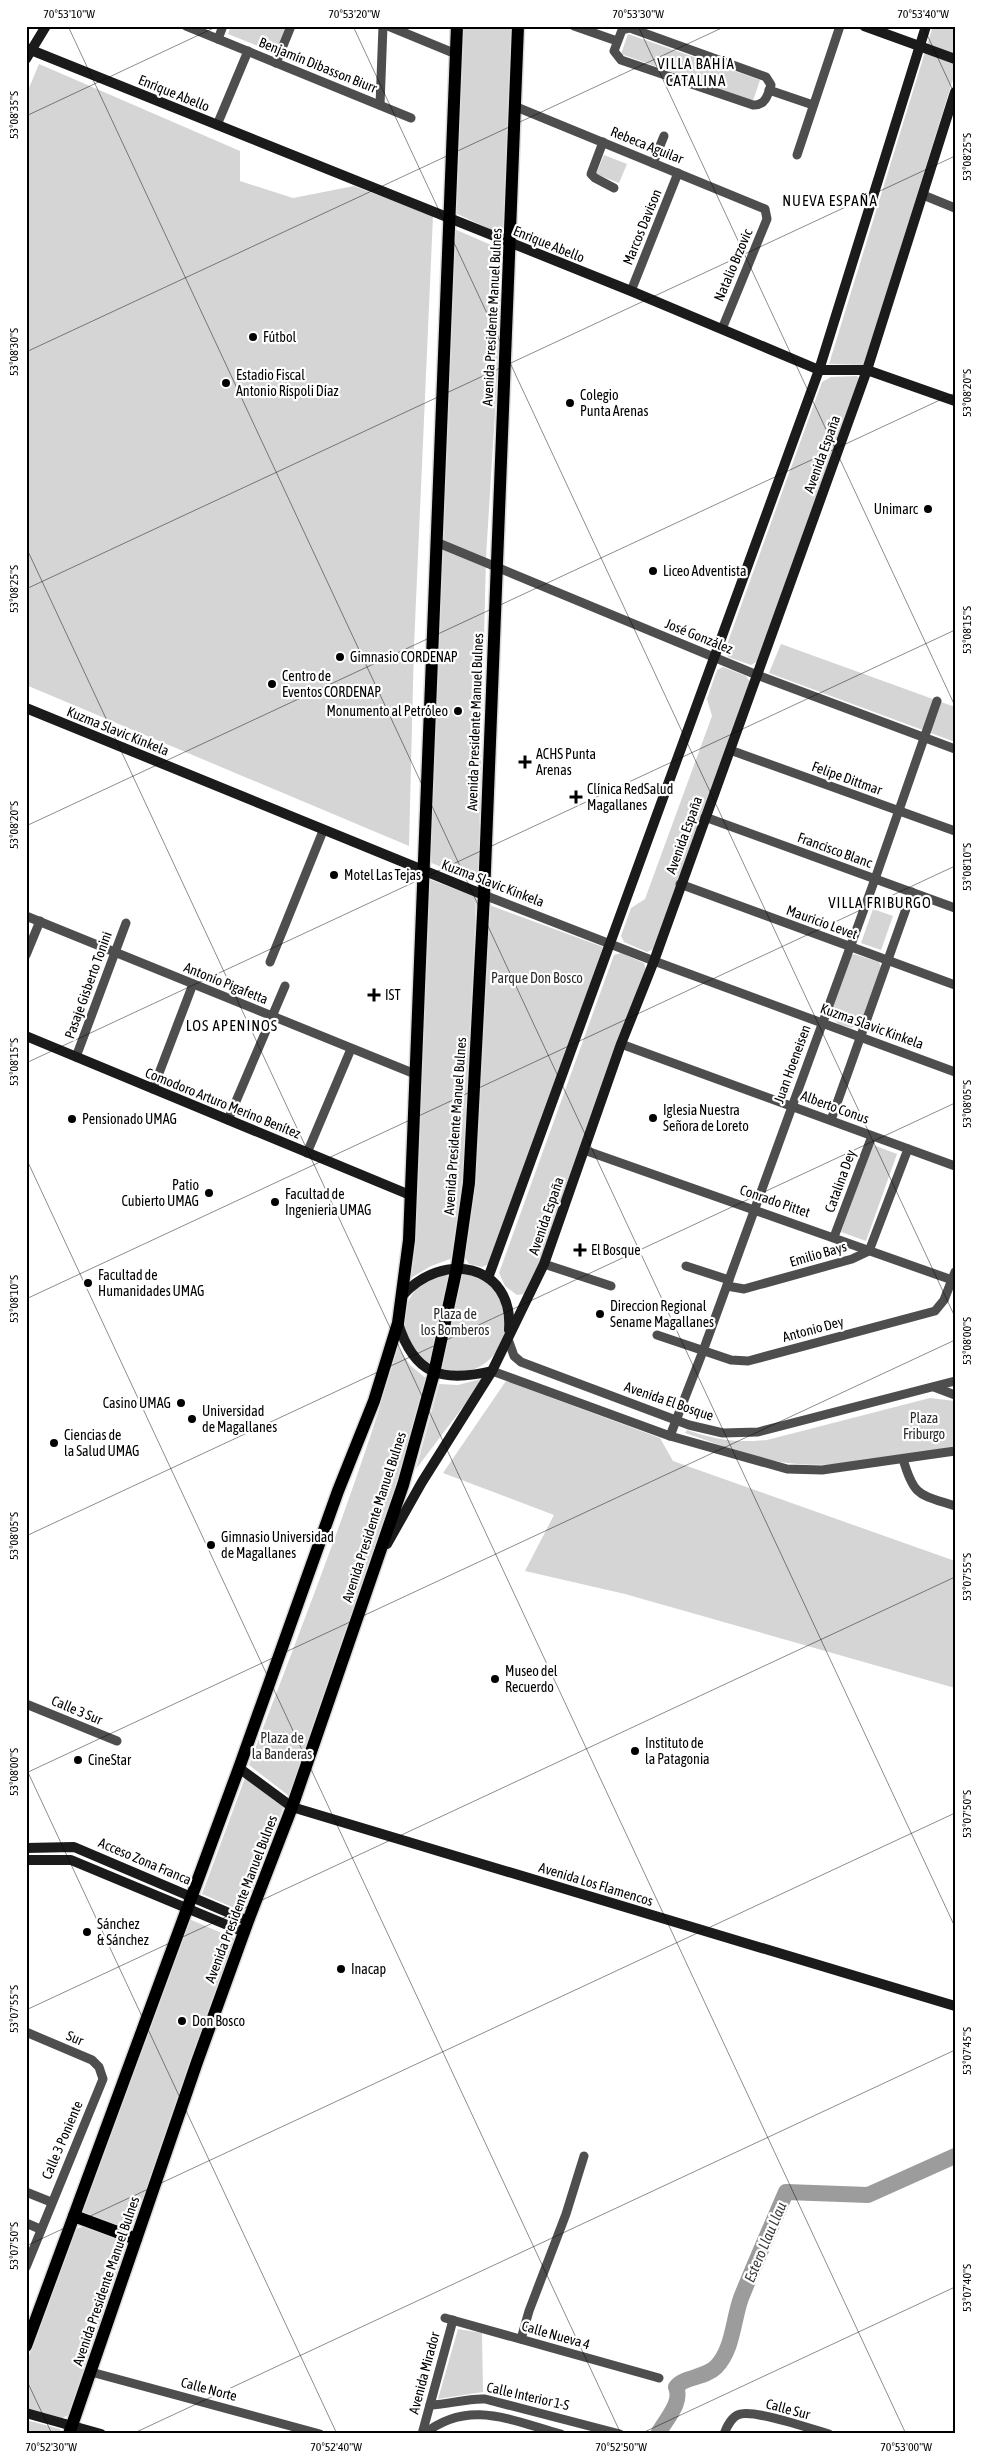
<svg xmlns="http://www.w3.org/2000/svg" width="981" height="2460" font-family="'Asap Condensed',sans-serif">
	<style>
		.green { fill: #d5d5d5 }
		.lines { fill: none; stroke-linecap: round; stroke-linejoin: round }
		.river { stroke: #9c9c9c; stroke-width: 16 }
		.primary-casing { stroke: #dbdbdb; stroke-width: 15 }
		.street { stroke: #4e4e4e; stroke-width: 9 }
		.secondary { stroke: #1b1b1b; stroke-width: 10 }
		.primary { stroke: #000; stroke-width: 12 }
		.ticks { fill: none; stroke: #000; stroke-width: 1; stroke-opacity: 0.45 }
		.poi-dot { fill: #000; stroke: #fff; stroke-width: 2 }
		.labels { text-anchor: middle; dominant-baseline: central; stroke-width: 4.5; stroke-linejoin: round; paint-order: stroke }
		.street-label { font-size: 14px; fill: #000; stroke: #fff }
		.poi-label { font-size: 14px; fill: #000; stroke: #fff; text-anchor: start }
		.park-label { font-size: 14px; fill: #2c2c2c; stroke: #fff }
		.neighbourhood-label { font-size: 15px; letter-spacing: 1px; fill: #000; stroke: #fff }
		.water-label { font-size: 15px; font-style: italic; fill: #3d3d3d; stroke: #fff }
		.neatline { fill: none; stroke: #000; stroke-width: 2 }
		.ticks-label { font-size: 12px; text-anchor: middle; fill: #000 }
	</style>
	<rect width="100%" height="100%" fill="#fff"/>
	<g class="green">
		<path d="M231,26h55l-11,27 -47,-19z"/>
		<path d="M463,26h49l-7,210 -50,-23z"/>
		<path d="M933,26h22v47l-91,292 -35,-1z"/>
		<path d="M628,34l132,46 -7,21 -132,-47z"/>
		<path d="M39,64l201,87v30l53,17 61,-12 79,30 -19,430 -5,200 -383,-161v-590z"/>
		<path d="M604,155l23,9 -8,19 -23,-9z"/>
		<path d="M452,228l53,23 -19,306 -8,326 -51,-22z"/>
		<path d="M857,376l3,4 -102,281 -7,4 -23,-8 -3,-7 97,-268 9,-5z"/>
		<path d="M781,644l174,63v35l-186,-69z"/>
		<path d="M723,667l23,9 4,6 -96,267 -7,3 -23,-10 -3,-6 10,-28 14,-9 67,-183 -5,-17 10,-29z"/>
		<path d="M418,875l58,22 -9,291 -14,70 -22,8 -22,13z"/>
		<path d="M489,905l114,42 -112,316 -9,4 -13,-3 -5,-8z"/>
		<path d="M873,909l20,7 -12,34 -20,-7z"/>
		<path d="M621,953l23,10 2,7 -116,319 -5,5 -8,1 -12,-9 -6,-13 115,-318z"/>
		<path d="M854,954l25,8 2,5 -18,52 -11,9 -14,-4 -8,-10 21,-59z"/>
		<path d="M873,1145l24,9 -31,87 -25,-9z"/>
		<circle cx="455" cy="1322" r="51"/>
		<path d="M398,1347l12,18 19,16 -45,151 -95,264 -40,-31c52,-138 108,-276 149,-418z"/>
		<path d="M481,1379v4l-65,86 23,-85 19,1z"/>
		<path d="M506,1381l154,57 13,23 282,100v127l-330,-94 -100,-23 29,-56 -111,-42z"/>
		<path d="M930,1398l25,3v45c-52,9 -115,24 -167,17 -35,-4 -69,-19 -103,-30l2,-3c30,10 48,13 80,10z"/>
		<path d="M245,1778l39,27 -38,108 -44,-19z"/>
		<path d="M189,1919l49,21 -102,288 -5,3 -48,-18v-6z"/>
		<path d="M83,2227l37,11 8,7 -57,169 -9,4 -36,-10v-44l48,-131 4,-5z"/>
		<path d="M458,2329l24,4 1,59 -45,7z"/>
		<path d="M26,2420l34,9 4,5h-38z"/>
	</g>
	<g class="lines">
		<path class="river" d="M658,2434c7,-14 25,-31 18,-47 7,-10 29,-9 40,-20 17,-17 17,-47 25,-69 14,-35 30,-71 45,-106l82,3 87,-39"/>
		<g class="primary-casing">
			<g id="primary">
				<path d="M74,2216l62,23"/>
				<path d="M26,2346l213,-578 99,-277 36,-90 24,-78 11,-83 48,-1214"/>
				<path d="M69,2434l128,-372 51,-141 44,-114 111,-322 31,-112 23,-106 12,-84 15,-288 34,-869"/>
			</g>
		</g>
		<g class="street">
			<path d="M186,26l225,92"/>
			<path d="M388,26l68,28"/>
			<path d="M574,26l43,15"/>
			<path d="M630,28l136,49 5,8c-3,10 -6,21 -18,20l-132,-45 -7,-9 8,-21z"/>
			<path d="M218,39l5,-13"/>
			<path d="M276,63l15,-37"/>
			<path d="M769,90l44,15"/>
			<path d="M380,105l3,-79"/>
			<path d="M514,106l251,103 2,10 -45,110"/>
			<path d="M217,125l31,-74"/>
			<path d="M603,142l-12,32 4,4 19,10"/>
			<path d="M797,155l43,-129"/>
			<path d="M653,163l11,-27"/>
			<path d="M923,195l32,13"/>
			<path d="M631,291l47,-118"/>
			<path d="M436,542l321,133 198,74"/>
			<path d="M730,750l225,81"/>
			<path d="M705,817l250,91"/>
			<path d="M680,884l275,101"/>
			<path d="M484,895l170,66 301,111"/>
			<path d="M26,916l389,158"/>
			<path d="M26,955l14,-34"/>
			<path d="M270,962l53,-131"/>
			<path d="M621,1044l334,122"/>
			<path d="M76,1057l50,-134"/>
			<path d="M153,1089l40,-105"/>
			<path d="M228,1120l57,-134"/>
			<path d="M831,1120l81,-228"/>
			<path d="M584,1150l371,131"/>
			<path d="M307,1153l44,-104"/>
			<path d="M834,1237l38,-101"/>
			<path d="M544,1264l67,22"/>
			<path d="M686,1266l43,14"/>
			<path d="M727,1286l17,3 108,-30 17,-8 39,-102"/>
			<path d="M657,1335l74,25 17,1 187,-50 9,-11 11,-28"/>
			<path d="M508,1339l6,17 7,6 168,63 34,8 35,-1 197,-51"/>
			<path d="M492,1371l178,65 117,33 35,1 133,-19"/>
			<path d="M934,1387l21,8"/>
			<path d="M670,1436l33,-85 172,-472 62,-178"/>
			<path d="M903,1459c11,38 16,35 52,47"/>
			<path d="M26,1704l91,37"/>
			<path d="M26,2032l66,28 7,7 4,12 -77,188"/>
			<path d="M26,2192l25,10"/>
			<path d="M26,2223l14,6"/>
			<path d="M445,2318l214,60"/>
			<path d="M521,2339l8,-28 37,-97 18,-58"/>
			<path d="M91,2372l229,62"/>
			<path d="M430,2405c19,0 36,-7 55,-6l135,35"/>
			<path d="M422,2434l31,-114"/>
			<path d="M424,2434c45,-36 88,-13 137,0"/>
			<path d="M724,2434c3,-8 9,-19 17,-20 16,-4 70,15 88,20"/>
		</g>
		<g class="secondary">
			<path d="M864,26l91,33"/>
			<path d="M26,48l605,243 188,79h48l88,31"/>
			<path d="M26,59l20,-33"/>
			<path d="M26,708l458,187"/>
			<path d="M26,1036l384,159"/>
			<path d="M488,1278l331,-908 107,-344"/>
			<path d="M402,1296c40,-46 112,-33 107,34"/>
			<path d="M398,1323c16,52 44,60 94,48"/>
			<path d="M387,1544l35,-62 70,-111 52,-107 77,-220 33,-83 213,-591 88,-278"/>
			<path d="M239,1768l53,39 663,199"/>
			<path d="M26,1848l48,-1 174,74"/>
			<path d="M26,1860h45l173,72"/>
			<path d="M26,2413l75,21"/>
		</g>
		<use href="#primary" class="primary"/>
	</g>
	<path class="ticks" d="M68,26l887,1901M353,26l602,1291M638,26l317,680M923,26l32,69M26,116l192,-90M26,352l700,-326M26,547l880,1887M26,589l929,-433M26,826l929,-433M26,1063l929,-433M26,1158l595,1276M26,1299l929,-433M26,1536l929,-433M26,1768l311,666M26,1773l929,-433M26,2010l929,-433M26,2246l929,-433M26,2379l26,55M132,2434l823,-384M640,2434l315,-147"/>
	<g class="poi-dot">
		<circle cx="253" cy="337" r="5"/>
		<circle cx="226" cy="383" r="5"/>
		<circle cx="570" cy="403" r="5"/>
		<circle cx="928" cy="509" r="5"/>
		<circle cx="653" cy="571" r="5"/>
		<circle cx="340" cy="657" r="5"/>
		<circle cx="272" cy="684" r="5"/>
		<circle cx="458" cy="711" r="5"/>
		<path d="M522.5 754.5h5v5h5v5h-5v5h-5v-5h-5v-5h5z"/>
		<path d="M573.5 789.5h5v5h5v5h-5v5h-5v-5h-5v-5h5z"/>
		<circle cx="334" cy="875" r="5"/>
		<path d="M371.5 987.5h5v5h5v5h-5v5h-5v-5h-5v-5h5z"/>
		<circle cx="653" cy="1118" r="5"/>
		<circle cx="72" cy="1119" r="5"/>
		<circle cx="209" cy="1193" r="5"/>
		<circle cx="275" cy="1202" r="5"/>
		<path d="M577.5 1242.5h5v5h5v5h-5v5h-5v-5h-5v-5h5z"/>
		<circle cx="88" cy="1283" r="5"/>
		<circle cx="600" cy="1314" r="5"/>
		<circle cx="181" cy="1403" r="5"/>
		<circle cx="192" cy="1419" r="5"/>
		<circle cx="54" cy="1443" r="5"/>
		<circle cx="211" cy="1545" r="5"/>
		<circle cx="495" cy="1679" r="5"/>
		<circle cx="635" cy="1751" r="5"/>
		<circle cx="78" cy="1760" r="5"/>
		<circle cx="87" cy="1932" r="5"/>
		<circle cx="341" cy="1969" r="5"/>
		<circle cx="182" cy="2021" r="5"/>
	</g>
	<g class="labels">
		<g class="street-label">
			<text transform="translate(318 65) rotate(22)">Benjamín Dibasson Biurr</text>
			<text transform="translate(174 93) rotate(22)">Enrique Abello</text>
			<text transform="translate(647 145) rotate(22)">Rebeca Aguilar</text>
			<text transform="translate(642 227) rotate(-68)">Marcos Davison</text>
			<text transform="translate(549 244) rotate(22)">Enrique Abello</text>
			<text transform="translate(733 265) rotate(-67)">Natalio Brzovic</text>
			<text transform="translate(492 317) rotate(-87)">Avenida Presidente Manuel Bulnes</text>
			<text transform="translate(822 454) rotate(-70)">Avenida España</text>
			<text transform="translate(699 636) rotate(22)">José González</text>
			<text transform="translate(475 722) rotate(-88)">Avenida Presidente Manuel Bulnes</text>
			<text transform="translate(118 731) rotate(22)">Kuzma Slavic Kinkela</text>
			<text transform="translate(847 778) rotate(20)">Felipe Dittmar</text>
			<text transform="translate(684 835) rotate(-70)">Avenida España</text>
			<text transform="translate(835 850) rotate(20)">Francisco Blanc</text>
			<text transform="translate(493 883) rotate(21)">Kuzma Slavic Kinkela</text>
			<text transform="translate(822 922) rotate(20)">Mauricio Levet</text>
			<text transform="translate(226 983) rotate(22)">Antonio Pigafetta</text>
			<text transform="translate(88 985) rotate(-70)">Pasaje Gisberto Tonini</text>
			<text transform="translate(872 1026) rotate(20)">Kuzma Slavic Kinkela</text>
			<text transform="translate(792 1064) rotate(-70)">Juan Hoeneisen</text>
			<text transform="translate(223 1103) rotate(22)">Comodoro Arturo Merino Benítez</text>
			<text transform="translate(835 1107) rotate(20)">Alberto Conus</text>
			<text transform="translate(455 1126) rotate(-86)">Avenida Presidente Manuel Bulnes</text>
			<text transform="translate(840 1181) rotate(-70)">Catalina Dey</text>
			<text transform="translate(775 1201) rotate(19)">Conrado Pittet</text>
			<text transform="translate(546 1216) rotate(-71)">Avenida España</text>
			<text transform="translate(818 1254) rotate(-16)">Emilio Bays</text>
			<text transform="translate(813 1329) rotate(-15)">Antonio Dey</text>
			<text transform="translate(669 1401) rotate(19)">Avenida El Bosque</text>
			<text transform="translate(374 1517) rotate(-72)">Avenida Presidente Manuel Bulnes</text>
			<text transform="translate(77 1710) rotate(23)">Calle 3 Sur</text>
			<text transform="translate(145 1861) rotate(23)">Acceso Zona Franca</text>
			<text transform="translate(596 1884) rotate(17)">Avenida Los Flamencos</text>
			<text transform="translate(241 1899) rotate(-69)">Avenida Presidente Manuel Bulnes</text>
			<text transform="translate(75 2038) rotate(23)">Sur</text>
			<text transform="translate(62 2140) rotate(-67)">Calle 3 Poniente</text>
			<text transform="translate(106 2281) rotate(-71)">Avenida Presidente Manuel Bulnes</text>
			<text transform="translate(556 2335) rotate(16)">Calle Nueva 4</text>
			<text transform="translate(424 2373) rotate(-75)">Avenida Mirador</text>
			<text transform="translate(209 2389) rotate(15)">Calle Norte</text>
			<text transform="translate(528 2396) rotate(13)">Calle Interior 1-S</text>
			<text transform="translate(788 2409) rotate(15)">Calle Sur</text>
		</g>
		<g class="poi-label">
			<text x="263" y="337">Fútbol</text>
			<text x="236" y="375">Estadio Fiscal<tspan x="236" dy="16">Antonio Ríspoli Díaz</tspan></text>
			<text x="580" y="395">Colegio<tspan x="580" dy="16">Punta Arenas</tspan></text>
			<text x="918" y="509" text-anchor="end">Unimarc</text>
			<text x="663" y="571">Liceo Adventista</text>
			<text x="350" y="657">Gimnasio CORDENAP</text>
			<text x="282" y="676">Centro de<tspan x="282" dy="16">Eventos CORDENAP</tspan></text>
			<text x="448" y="711" text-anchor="end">Monumento al Petróleo</text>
			<text x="536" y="754">ACHS Punta<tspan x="536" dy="16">Arenas</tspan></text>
			<text x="587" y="789">Clínica RedSalud<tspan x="587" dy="16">Magallanes</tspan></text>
			<text x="344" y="875">Motel Las Tejas</text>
			<text x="385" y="995">IST</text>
			<text x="663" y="1110">Iglesia Nuestra<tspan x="663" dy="16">Señora de Loreto</tspan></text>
			<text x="82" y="1119">Pensionado UMAG</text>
			<text x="199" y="1185" text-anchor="end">Patio<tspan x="199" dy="16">Cubierto UMAG</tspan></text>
			<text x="285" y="1194">Facultad de<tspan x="285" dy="16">Ingenieria UMAG</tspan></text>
			<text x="591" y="1250">El Bosque</text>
			<text x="98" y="1275">Facultad de<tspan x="98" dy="16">Humanidades UMAG</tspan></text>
			<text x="610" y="1306">Direccion Regional<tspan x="610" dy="16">Sename Magallanes</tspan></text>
			<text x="171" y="1403" text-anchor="end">Casino UMAG</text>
			<text x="202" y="1411">Universidad<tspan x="202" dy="16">de Magallanes</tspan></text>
			<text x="64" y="1435">Ciencias de<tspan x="64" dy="16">la Salud UMAG</tspan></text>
			<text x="221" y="1537">Gimnasio Universidad<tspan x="221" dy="16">de Magallanes</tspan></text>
			<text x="505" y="1671">Museo del<tspan x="505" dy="16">Recuerdo</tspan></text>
			<text x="645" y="1743">Instituto de<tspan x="645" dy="16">la Patagonia</tspan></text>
			<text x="88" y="1760">CineStar</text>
			<text x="97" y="1924">Sánchez<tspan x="97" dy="16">&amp; Sánchez</tspan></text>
			<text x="351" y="1969">Inacap</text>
			<text x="192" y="2021">Don Bosco</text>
		</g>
		<g class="park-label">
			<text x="537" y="978">Parque Don Bosco</text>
			<text x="455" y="1314">Plaza de<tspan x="455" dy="16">los Bomberos</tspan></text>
			<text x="924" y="1418">Plaza<tspan x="924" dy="16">Friburgo</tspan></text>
			<text x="282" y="1738">Plaza de<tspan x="282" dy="16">la Banderas</tspan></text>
		</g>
		<g class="neighbourhood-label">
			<text x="696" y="63">VILLA BAHÍA<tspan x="696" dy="17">CATALINA</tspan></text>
			<text x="830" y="200">NUEVA ESPAÑA</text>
			<text x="880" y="902">VILLA FRIBURGO</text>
			<text x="232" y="1025">LOS APENINOS</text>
		</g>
		<g class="water-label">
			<text transform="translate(765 2242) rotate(-67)">Estero Llau Llau</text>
		</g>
	</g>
	<rect width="981" height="2460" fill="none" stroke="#ffffff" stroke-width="55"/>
	<rect x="28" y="28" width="926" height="2404" class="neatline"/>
	<g class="ticks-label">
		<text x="69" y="18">70°53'10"W</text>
		<text x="354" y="18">70°53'20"W</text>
		<text x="638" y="18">70°53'30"W</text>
		<text x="923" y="18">70°53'40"W</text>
		<text transform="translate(14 115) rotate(-90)" y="4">53°08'35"S</text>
		<text transform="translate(967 157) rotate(-90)" y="4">53°08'25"S</text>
		<text transform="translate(14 352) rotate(-90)" y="4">53°08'30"S</text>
		<text transform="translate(967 393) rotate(-90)" y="4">53°08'20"S</text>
		<text transform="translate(14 589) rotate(-90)" y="4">53°08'25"S</text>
		<text transform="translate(967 630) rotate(-90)" y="4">53°08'15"S</text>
		<text transform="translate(14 825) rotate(-90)" y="4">53°08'20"S</text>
		<text transform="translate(967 867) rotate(-90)" y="4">53°08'10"S</text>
		<text transform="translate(14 1062) rotate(-90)" y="4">53°08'15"S</text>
		<text transform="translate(967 1104) rotate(-90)" y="4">53°08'05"S</text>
		<text transform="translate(14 1299) rotate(-90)" y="4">53°08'10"S</text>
		<text transform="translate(967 1341) rotate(-90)" y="4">53°08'00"S</text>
		<text transform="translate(14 1536) rotate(-90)" y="4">53°08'05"S</text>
		<text transform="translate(967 1577) rotate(-90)" y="4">53°07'55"S</text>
		<text transform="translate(14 1772) rotate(-90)" y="4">53°08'00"S</text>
		<text transform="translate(967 1814) rotate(-90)" y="4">53°07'50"S</text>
		<text transform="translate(14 2009) rotate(-90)" y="4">53°07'55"S</text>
		<text transform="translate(967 2051) rotate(-90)" y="4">53°07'45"S</text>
		<text transform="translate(14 2246) rotate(-90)" y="4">53°07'50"S</text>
		<text transform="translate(967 2288) rotate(-90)" y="4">53°07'40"S</text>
		<text x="51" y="2451">70°52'30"W</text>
		<text x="336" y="2451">70°52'40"W</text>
		<text x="621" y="2451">70°52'50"W</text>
		<text x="906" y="2451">70°53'00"W</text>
	</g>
</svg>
